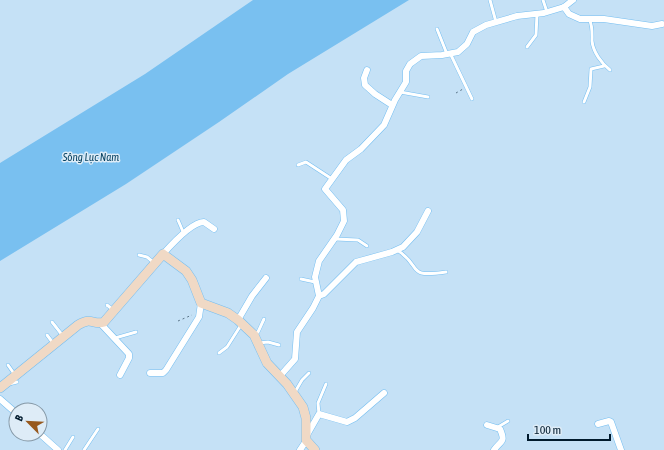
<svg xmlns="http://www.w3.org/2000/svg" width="664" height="450" font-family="'Asap Condensed',sans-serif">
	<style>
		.water { fill: #79c0f0 }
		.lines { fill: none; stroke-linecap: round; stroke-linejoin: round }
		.lane-casing { stroke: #74bef1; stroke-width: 4 }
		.street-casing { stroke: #74bef1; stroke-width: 7 }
		.secondary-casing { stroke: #74bef1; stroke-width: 10 }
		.path { stroke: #597488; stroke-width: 1; stroke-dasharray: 2 3; stroke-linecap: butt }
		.lane { stroke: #fff; stroke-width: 3 }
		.street { stroke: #fff; stroke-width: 6 }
		.secondary { stroke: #f0d9c5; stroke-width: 9 }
		.labels { text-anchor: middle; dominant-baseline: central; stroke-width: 3; stroke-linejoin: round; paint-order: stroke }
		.water-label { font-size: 11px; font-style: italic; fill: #033f5f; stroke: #deecf7 }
	</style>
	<rect width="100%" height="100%" fill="#c5e1f6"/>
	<path class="water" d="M253,0h156l-121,74 -69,48 -93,62 -126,77v-98l145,-89z"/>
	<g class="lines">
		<g class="lane-casing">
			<g id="lane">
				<path d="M490,0l6,22"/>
				<path d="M543,0l4,12"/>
				<path d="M589,19c4,7 3,14 3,22 1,11 10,23 18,29"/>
				<path d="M437,29l10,25"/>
				<path d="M527,47l9,-12 1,-21"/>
				<path d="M450,53l22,46"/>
				<path d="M400,92l28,5"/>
				<path d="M584,102l6,-15 1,-18 13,-3"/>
				<path d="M298,165l8,-3 26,17"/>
				<path d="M178,220l6,14"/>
				<path d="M335,239l23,1 9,6"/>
				<path d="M397,250c27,17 7,28 49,22"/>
				<path d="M139,255l8,2 6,5"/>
				<path d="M301,279l14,3"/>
				<path d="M107,305l5,4"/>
				<path d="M52,322l11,14"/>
				<path d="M47,335l6,8"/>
				<path d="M254,335l4,-3 6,-13"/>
				<path d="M115,338l21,-6"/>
				<path d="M259,343l9,-1 11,3"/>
				<path d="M219,353l8,-6 14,-22"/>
				<path d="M8,365l7,10"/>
				<path d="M9,384l8,-2"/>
				<path d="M295,392l7,-12 7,-7"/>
				<path d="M319,414l-1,-11 8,-19"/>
				<path d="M498,427l10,-6"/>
				<path d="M65,450l8,-13"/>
				<path d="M84,450l14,-21"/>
			</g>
		</g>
		<g class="street-casing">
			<g id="street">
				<path d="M564,7l5,7 11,5h24l48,7 10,-2"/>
				<path d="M367,70l-3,8 1,7 10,9 17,11"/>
				<path d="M163,254c8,-9 29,-32 41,-32l10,7"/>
				<path d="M319,296l5,-2 32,-32 36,-10 11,-5 14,-15 11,-21"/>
				<path d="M238,320l14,-24 14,-18"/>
				<path d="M101,324l28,30v4l-9,17"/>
				<path d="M150,373h13l3,-3 33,-53 2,-14"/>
				<path d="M280,376l15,-17 2,-27 16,-24 6,-12 -4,-19 4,-16 18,-26 7,-14 -1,-11 -18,-21 21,-29 15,-11 23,-24 11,-25 11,-18v-11l4,-7 11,-8 21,-1 16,-3 9,-8 6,-12 13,-7 31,-9 27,-3 20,-6 9,-7"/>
				<path d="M0,399l16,14"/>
				<path d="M598,424l11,-3 2,1 10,28"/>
				<path d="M487,425l13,4c6,14 1,11 -6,21"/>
				<path d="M40,434l18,16"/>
				<path d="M307,435l12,-21 28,8 8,-4 29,-25"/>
				<path d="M300,450l6,-9"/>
			</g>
		</g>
		<g class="secondary-casing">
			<path id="secondary" d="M0,388l78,-63c14,-9 15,1 26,-3l59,-68 23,17 6,9 9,23 27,10 10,7 16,15 13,28 20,21 16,23 3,11v22l9,10"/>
		</g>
		<g class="path">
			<path d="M456,93l7,-4"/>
			<path d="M178,321l14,-6"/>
		</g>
		<use href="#lane" class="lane"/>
		<use href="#street" class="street"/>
		<use href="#secondary" class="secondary"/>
	</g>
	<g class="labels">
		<g class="water-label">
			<text x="91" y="157">Sông Lục Nam</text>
		</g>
	</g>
	<g transform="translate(28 422) rotate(294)"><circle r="19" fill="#deecf7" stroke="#8598a6"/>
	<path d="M0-3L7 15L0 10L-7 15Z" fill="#97591e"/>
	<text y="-6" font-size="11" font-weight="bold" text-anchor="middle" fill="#001a2d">B</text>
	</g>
	<path d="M528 434v6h82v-6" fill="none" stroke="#001a2d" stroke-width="2"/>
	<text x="534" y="434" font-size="12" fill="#001a2d" stroke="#deecf7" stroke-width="3" paint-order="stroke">100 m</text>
</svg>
